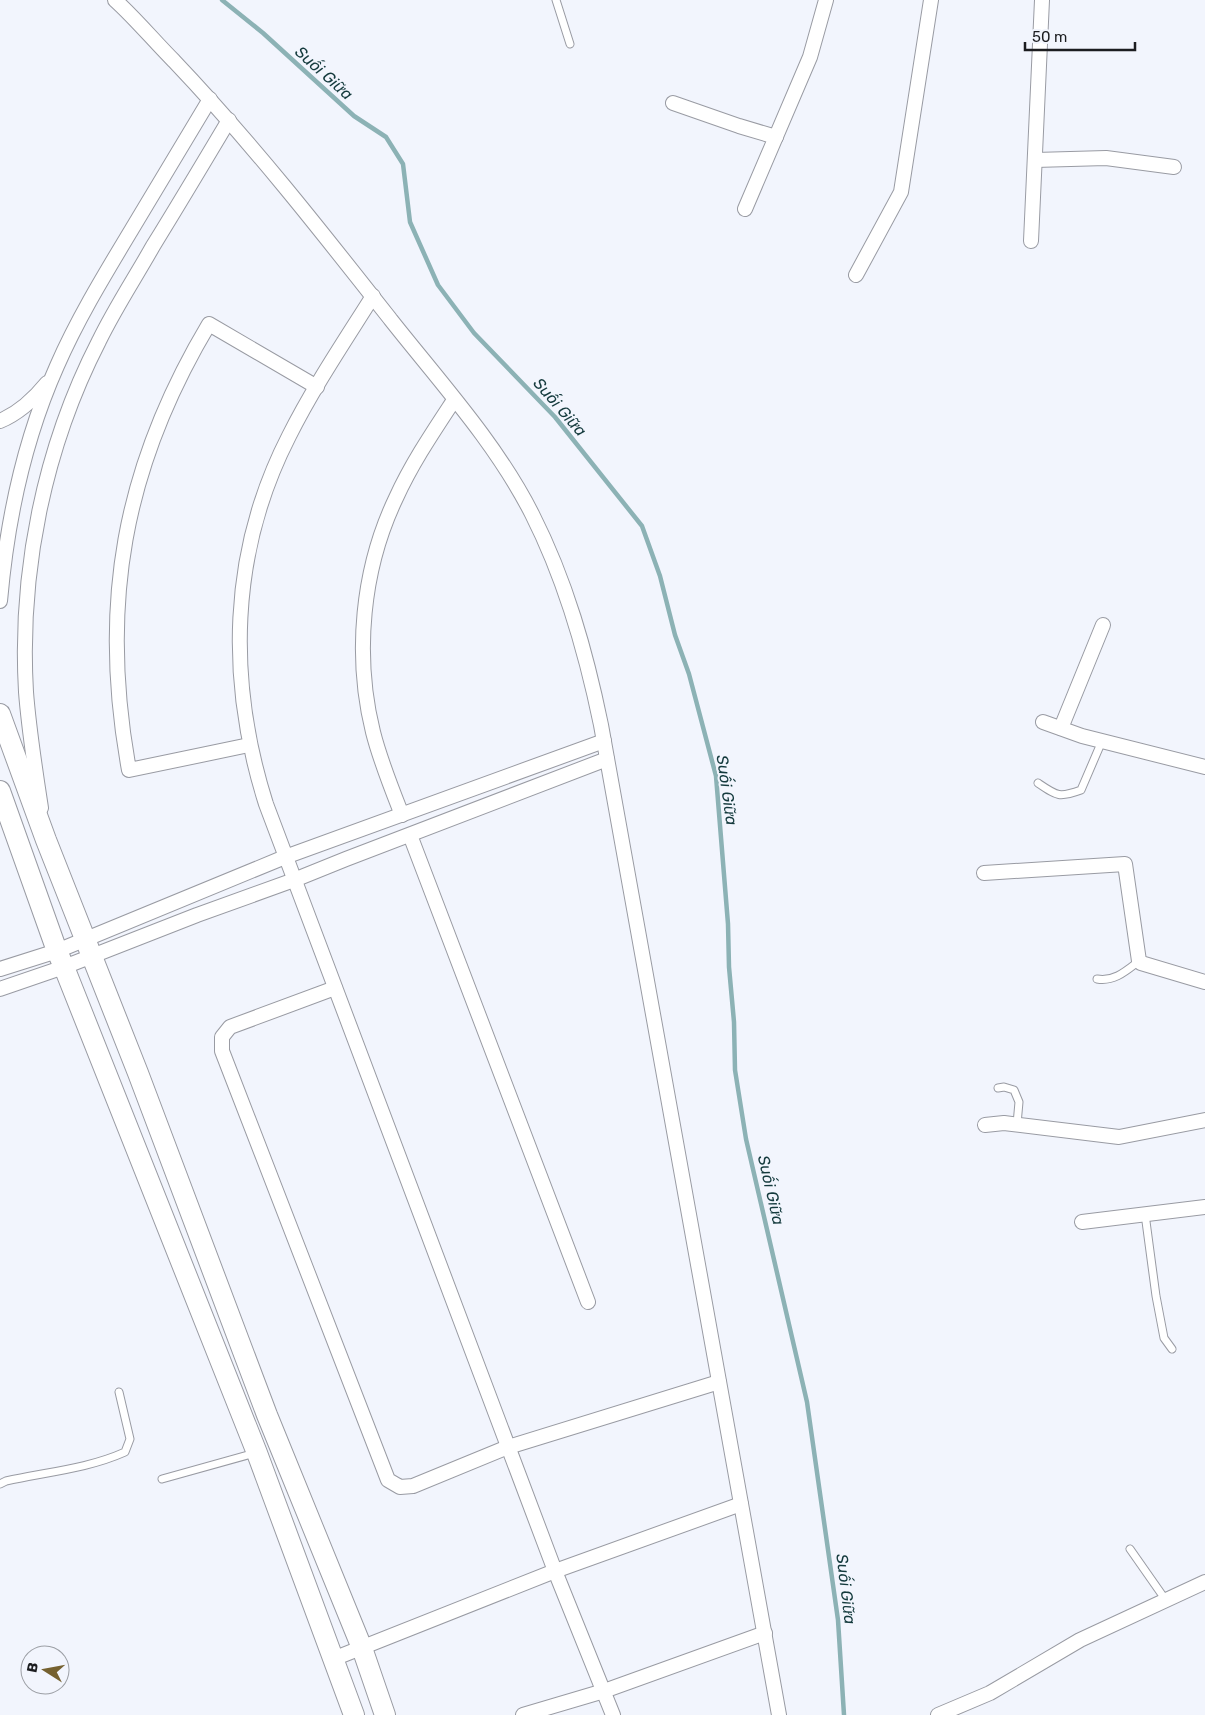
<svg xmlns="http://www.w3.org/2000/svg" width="1205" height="1715" font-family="Rubik,sans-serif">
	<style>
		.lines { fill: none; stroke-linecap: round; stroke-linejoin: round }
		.stream { stroke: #8cb2b5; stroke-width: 4.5 }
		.lane-casing { stroke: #999ba3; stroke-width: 9 }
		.street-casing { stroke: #999ba3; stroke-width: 16 }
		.secondary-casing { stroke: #999ba3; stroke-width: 22 }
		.lane { stroke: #fff; stroke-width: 7 }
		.street { stroke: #fff; stroke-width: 14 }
		.secondary { stroke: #fff; stroke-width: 20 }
		.labels { text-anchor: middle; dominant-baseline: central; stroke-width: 4; stroke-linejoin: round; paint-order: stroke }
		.water-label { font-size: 16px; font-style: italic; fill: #143a3d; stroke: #f2f5fd }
	</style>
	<rect width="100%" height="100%" fill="#f2f5fd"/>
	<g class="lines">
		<path class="stream" d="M222,0l41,33 91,83 32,21 17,27 7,58 28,63 36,48 81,84 87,109 18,50 15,59 14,39 27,102 12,148 1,43 5,55 1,48 11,69 61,263 31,218 6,95"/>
		<g class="lane-casing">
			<g id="lane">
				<path d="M556,0l14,44"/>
				<path d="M1038,783c19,13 21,15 43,7l21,-49"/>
				<path d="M1097,979c17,3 29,-8 42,-18"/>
				<path d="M998,1088l6,-1 10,3 5,12 -2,22"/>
				<path d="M1145,1214l11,82 8,42 8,11"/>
				<path d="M162,1479l93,-26"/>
				<path d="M0,1484l6,-3c40,-9 81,-12 119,-29l5,-13 -11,-47"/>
				<path d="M1130,1549l35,50"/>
			</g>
		</g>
		<g class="street-casing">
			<g id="street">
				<path d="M115,0c21,19 39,41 59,61 78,82 147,170 217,259 49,62 105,123 141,194 34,67 54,138 69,211l178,990"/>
				<path d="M673,103l66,23 37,11"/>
				<path d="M1035,160l71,-2 68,9"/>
				<path d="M745,209l65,-152 16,-57"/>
				<path d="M1031,241l11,-241"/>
				<path d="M856,275l45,-83 30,-192"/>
				<path d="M373,296c-29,46 -60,92 -84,140 -60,117 -62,245 -23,368l289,767 58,144"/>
				<path d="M0,421c19,-8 34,-22 47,-38"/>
				<path d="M0,601c7,-80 24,-161 57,-235 21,-48 48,-92 75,-137 26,-43 52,-86 78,-130"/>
				<path d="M1043,722l39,14 123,31"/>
				<path d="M1061,728l42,-103"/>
				<path d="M249,745l-120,25c-30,-164 -6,-302 80,-446l108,63"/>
				<path d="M41,808c-6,-39 -12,-77 -15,-116 -7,-120 18,-244 73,-351 16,-33 36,-63 54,-95 26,-42 51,-84 76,-126"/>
				<path d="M402,815c-11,-28 -22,-55 -29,-83 -19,-77 -11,-163 23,-234 16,-35 37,-66 58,-98"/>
				<path d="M410,835l178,467"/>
				<path d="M984,873l141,-9 14,97 2,2 64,19"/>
				<path d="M0,969l57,-18 228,-94 319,-116"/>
				<path d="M335,988l-105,39 -8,10v14l166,429 12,7 13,-1 95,-39 211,-65"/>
				<path d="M0,989l64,-22 133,-52 97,-35 52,-21 261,-100"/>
				<path d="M985,1125l19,-2 115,14 86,-17"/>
				<path d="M1082,1222l123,-15"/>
				<path d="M333,1659l222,-88 186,-67"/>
				<path d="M523,1715l81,-24 161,-58"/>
				<path d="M938,1715l52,-22 90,-53 125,-58"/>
			</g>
		</g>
		<g class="secondary-casing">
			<g id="secondary">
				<path d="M0,714l46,126 92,233 129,342 95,233 23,67"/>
				<path d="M0,791l57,160 7,16 193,486 97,262"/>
			</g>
		</g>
		<use href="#lane" class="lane"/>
		<use href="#street" class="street"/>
		<use href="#secondary" class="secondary"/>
	</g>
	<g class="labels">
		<g class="water-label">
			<text transform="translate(324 73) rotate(42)">Suối Giữa</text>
			<text transform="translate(560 407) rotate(49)">Suối Giữa</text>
			<text transform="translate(727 790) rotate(82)">Suối Giữa</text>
			<text transform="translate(771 1190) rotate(77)">Suối Giữa</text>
			<text transform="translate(846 1589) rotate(83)">Suối Giữa</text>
		</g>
	</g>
	<g transform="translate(45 1670) rotate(281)"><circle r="24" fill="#f2f5fd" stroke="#9c9fa5"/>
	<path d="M0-4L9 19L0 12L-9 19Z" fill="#756130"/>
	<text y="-8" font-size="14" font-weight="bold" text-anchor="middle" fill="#1c1d20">B</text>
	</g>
	<path d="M1025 42v8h110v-8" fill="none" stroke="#1c1d20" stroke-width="2.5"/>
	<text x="1032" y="42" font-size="15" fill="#1c1d20" stroke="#f2f5fd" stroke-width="4" paint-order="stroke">50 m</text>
</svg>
